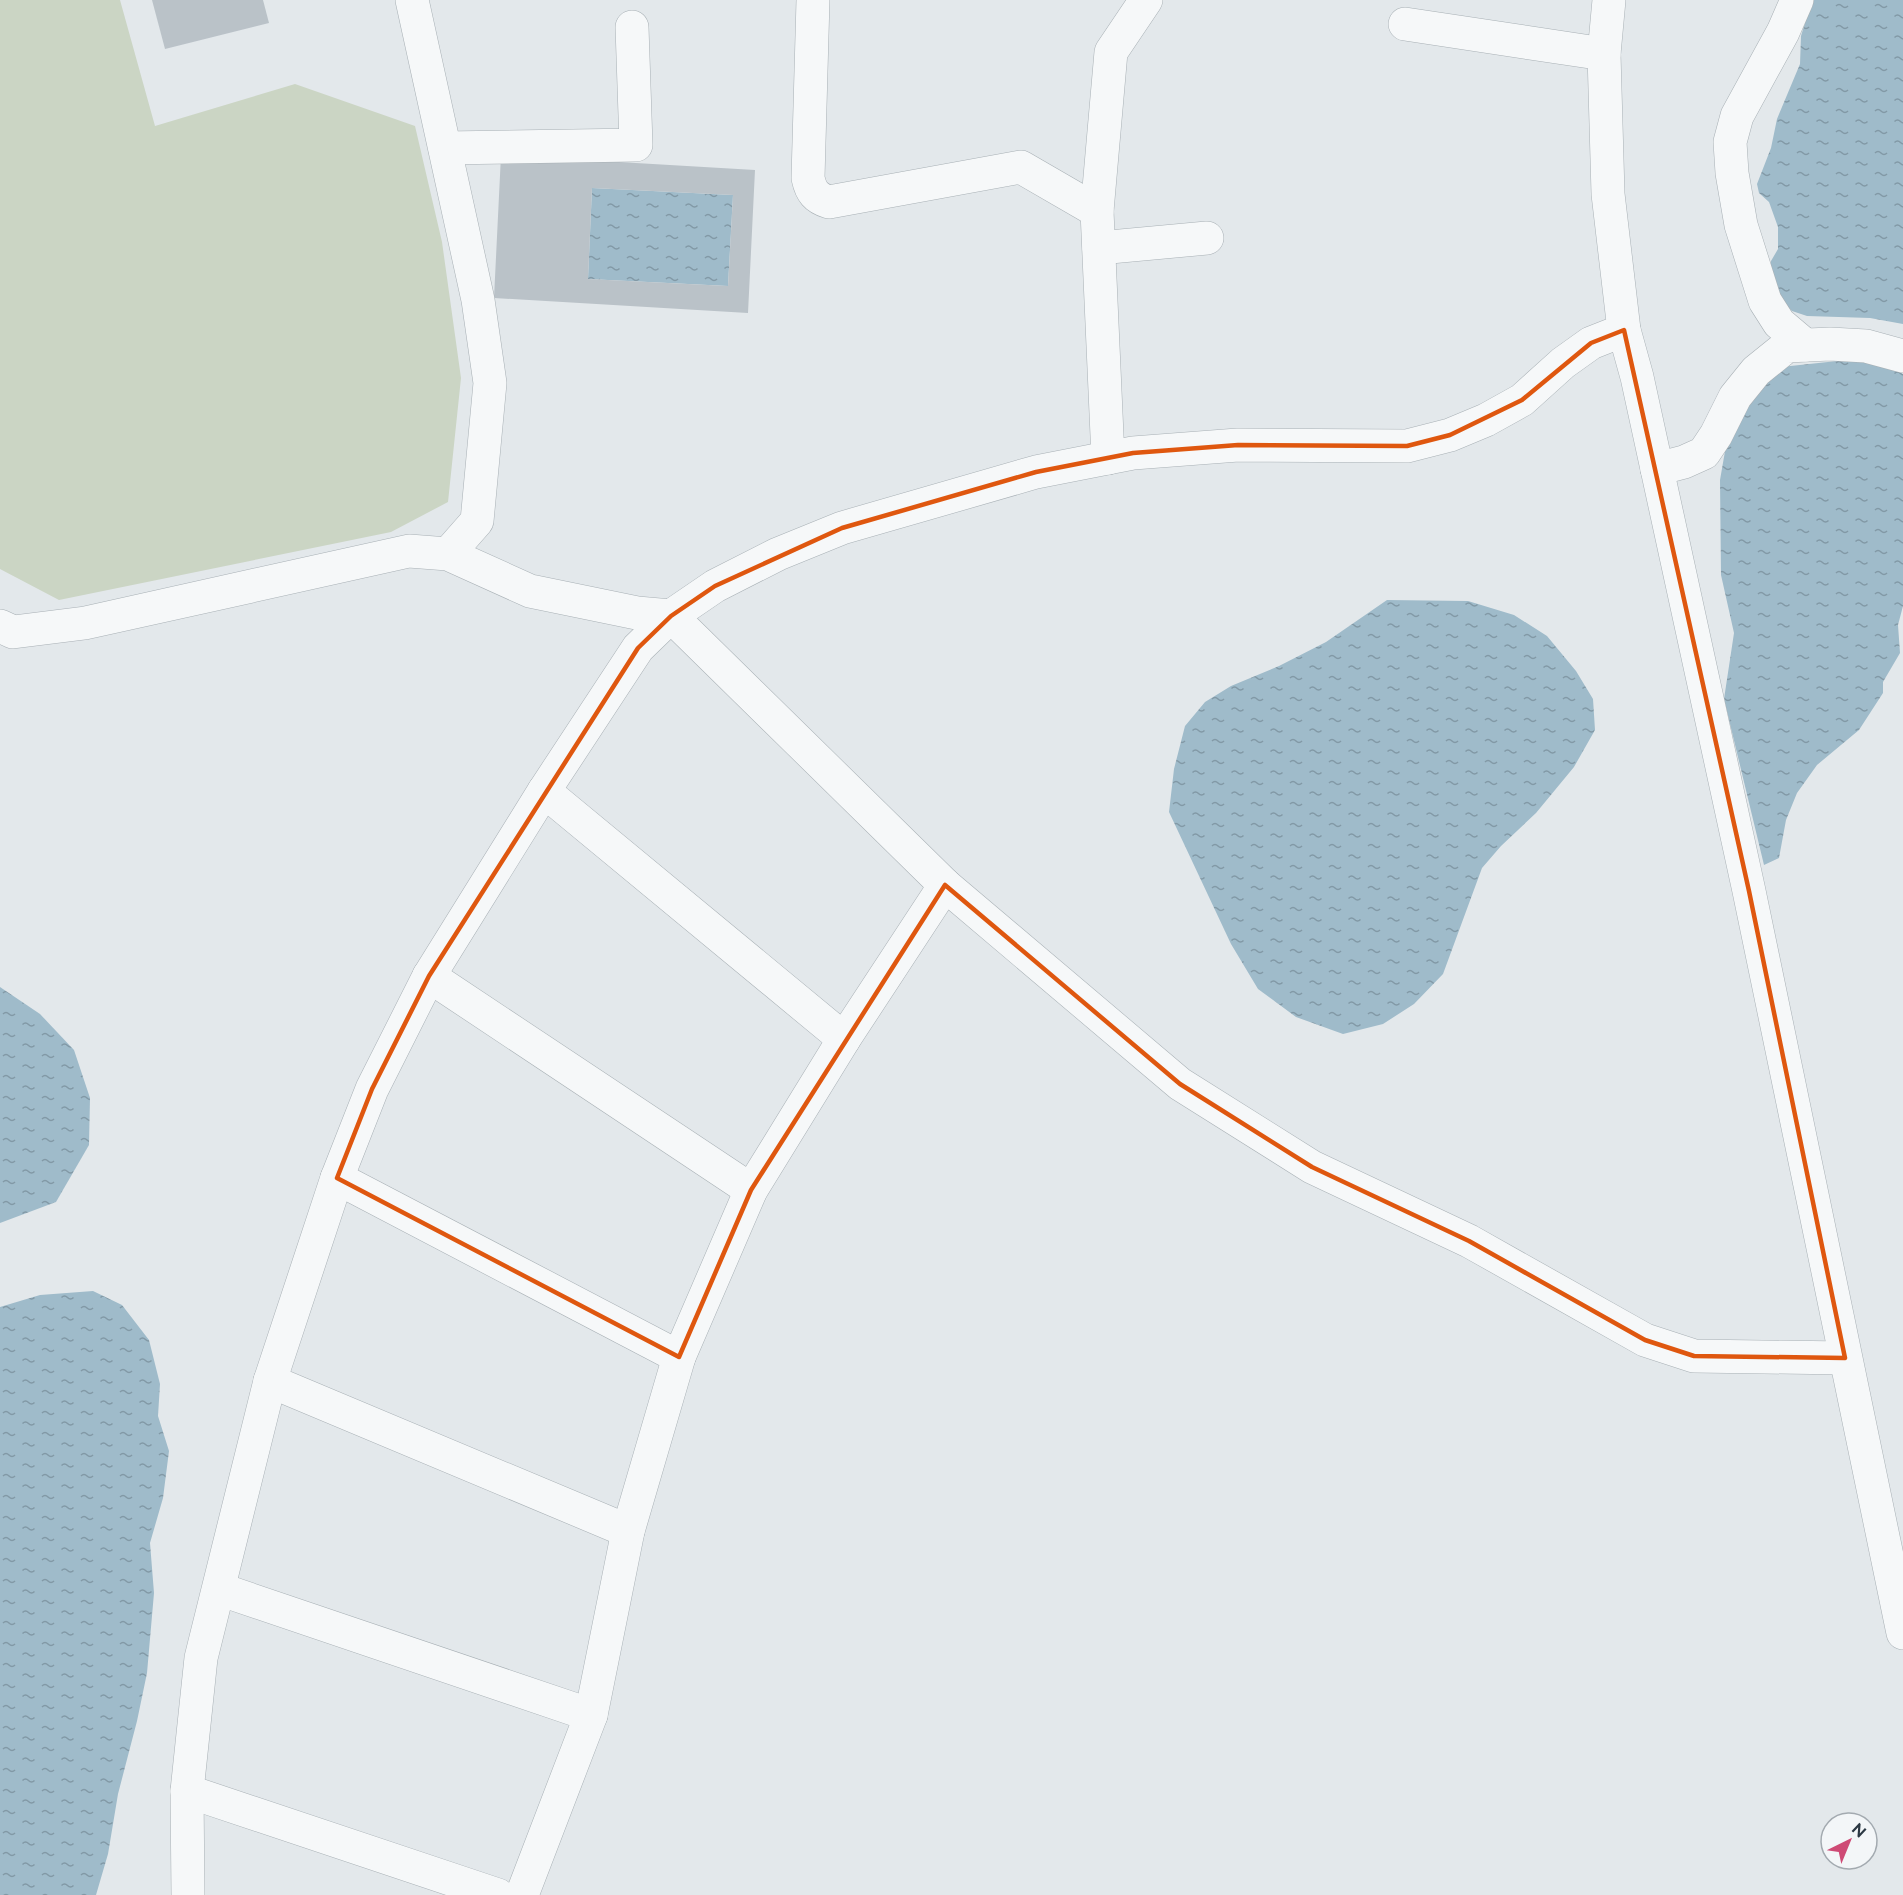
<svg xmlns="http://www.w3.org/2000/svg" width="1903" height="1895" font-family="Raleway,sans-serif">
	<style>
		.park { fill: #cbd5c4 }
		.water { fill: url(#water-ripples) }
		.building { fill: #bac2c8; fill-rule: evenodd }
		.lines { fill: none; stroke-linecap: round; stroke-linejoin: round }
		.minor-casing { stroke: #a8b0b5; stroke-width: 34 }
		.minor { stroke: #f6f8f9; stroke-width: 33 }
		.marked { fill: none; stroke: #df570f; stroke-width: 4.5; stroke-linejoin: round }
	</style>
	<defs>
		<pattern id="water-ripples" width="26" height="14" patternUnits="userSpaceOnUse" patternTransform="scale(1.5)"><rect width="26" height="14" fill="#9fbbca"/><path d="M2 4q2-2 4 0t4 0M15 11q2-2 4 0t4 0" fill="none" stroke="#8299a6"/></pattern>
	</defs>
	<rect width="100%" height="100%" fill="#e3e8eb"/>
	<path class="park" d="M0,0h120l35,126 140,-42 120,42 27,116 19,136 -13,124 -57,30 -332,68 -59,-31z"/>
	<g class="water">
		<path d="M1812,0h91v324l-33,-6 -63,-2 -15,-5 -15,-14 -7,-23 1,-13 7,-12v-22l-9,-25 -10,-9 -2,-9 14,-36 6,-29 23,-55 1,-28z"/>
		<path d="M592,188l141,7 -5,91 -140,-7z"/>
		<path d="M1856,359l33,6 14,9v232l-5,19 2,28 -17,29v11l-24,37 -42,35 -20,28 -11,27 -7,38 -15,7 -40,-166 10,-66 -13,-58 -1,-95 8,-46 13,-25 40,-42z"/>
		<path d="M1387,600l81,1 46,14 33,21 29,35 17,28 2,31 -21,37 -38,46 -35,33 -19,22 -39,106 -29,30 -31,20 -40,10 -47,-17 -38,-28 -27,-45 -62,-132 5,-43 11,-43 20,-24 26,-16 48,-20 47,-24z"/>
		<path d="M0,987l40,27 34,36 16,48 -1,47 -33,57 -56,21z"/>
		<path d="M93,1291l29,14 27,35 11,44 -2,32 11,35 -6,47 -13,45 4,50 -7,80 -10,48 -19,73 -10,60 -12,41h-96v-588l40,-12z"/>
	</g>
	<g class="building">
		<path d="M152,0h111l6,23 -104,26z"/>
		<path d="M501,155l254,15 -7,143 -254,-15zM592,188l141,7 -5,91 -140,-7z"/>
	</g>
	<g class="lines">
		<g class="minor-casing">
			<g id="minor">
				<path d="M412,0l66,300 12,83 -13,138 -29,33"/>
				<path d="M813,0l-5,178c3,14 8,20 21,24l192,-35 76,44"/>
				<path d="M1609,0l-5,54 4,140 16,136 13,47 112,514 154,742"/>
				<path d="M1797,0l-14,32 -46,84 -7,26 2,31 9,52 24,76 14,22 26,22"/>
				<path d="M1405,24l199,30"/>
				<path d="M445,148l191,-3 -4,-118"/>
				<path d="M1099,248l108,-10"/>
				<path d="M1108,458l-11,-247 14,-159 35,-52"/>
				<path d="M1657,469l27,-7 20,-9 12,-18 19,-38 21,-26 31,-25 43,-2 36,2 37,10"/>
				<path d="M0,626l13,6 72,-9 324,-72 39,3 82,37 107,22 34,3 274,269 235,199 132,83 157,74 176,99 49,16 151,2"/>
				<path d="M544,791l300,248"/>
				<path d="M429,976l322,214"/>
				<path d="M337,1178l342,179"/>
				<path d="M270,1381l358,150"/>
				<path d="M219,1589l372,126"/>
				<path d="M187,1791l311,104"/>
				<path d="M188,1895l-1,-104 14,-133 69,-277 67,-203 35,-89 57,-113 115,-185 94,-143 33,-32 44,-30 63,-32 64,-26 194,-56 97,-19 105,-8 169,1 43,-11 36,-15 36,-20 41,-37 28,-20 33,-13"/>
				<path d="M522,1895l69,-180 37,-184 51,-174 72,-167 93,-151 101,-154"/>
			</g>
		</g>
		<use href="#minor" class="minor"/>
	</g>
	<path class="marked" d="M1624,330l125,561 96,467 -151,-2 -49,-16 -176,-99 -157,-74 -132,-83 -235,-199 -194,305 -72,167 -342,-179 35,-89 57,-113 209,-328 33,-32 44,-30 127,-58 194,-56 97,-19 105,-8 169,1 43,-11 72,-35 69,-57z"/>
	<g transform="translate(1849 1841) rotate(43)"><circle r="28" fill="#f3f6f8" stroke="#a3aab0" stroke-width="1.5"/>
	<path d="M0-4.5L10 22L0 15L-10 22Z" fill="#ce4a75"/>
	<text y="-9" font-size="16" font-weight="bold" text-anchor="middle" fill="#2b3843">N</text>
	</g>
</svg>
